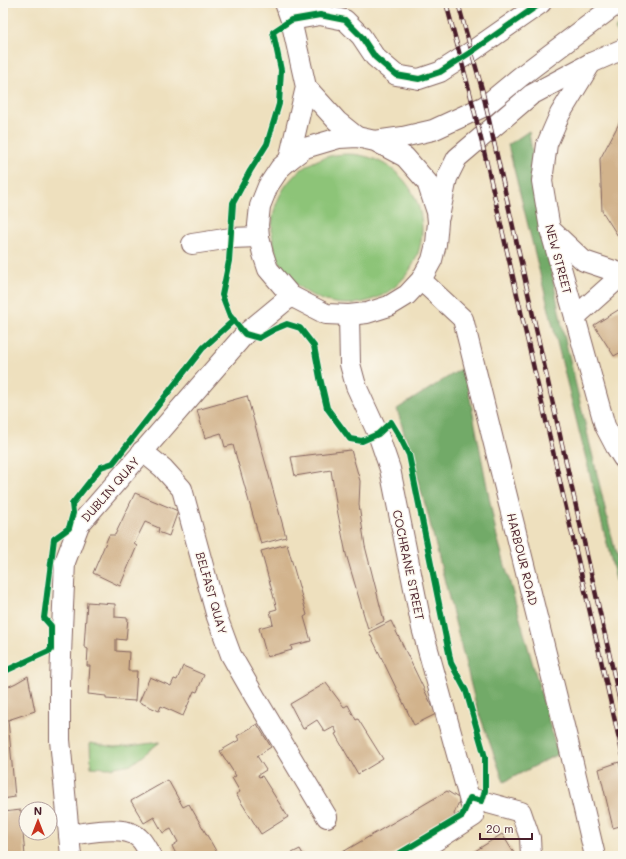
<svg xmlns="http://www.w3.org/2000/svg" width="626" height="859" font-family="Mali,sans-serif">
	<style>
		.green { fill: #8dc478; stroke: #6c7252 }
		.forest { fill: #72aa68; stroke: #5e644a }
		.building { fill: #d2b38c }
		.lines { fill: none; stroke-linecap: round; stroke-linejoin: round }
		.minor-casing { stroke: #83635e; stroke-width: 22 }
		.minor { stroke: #fff; stroke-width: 20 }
		.rail-casing { stroke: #4a1f2b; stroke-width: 4.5 }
		.rail { stroke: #fbf7ec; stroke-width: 3; stroke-dasharray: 9; stroke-linecap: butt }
		.cycleway-casing { stroke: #fbf7ec; stroke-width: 8 }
		.cycleway { stroke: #00873e; stroke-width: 6 }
		.labels { text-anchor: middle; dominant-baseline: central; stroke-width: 3; stroke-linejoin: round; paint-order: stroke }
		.street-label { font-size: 12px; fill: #4a1f2b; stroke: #fbf7ec }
	</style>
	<rect width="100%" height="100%" fill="#fbf7ec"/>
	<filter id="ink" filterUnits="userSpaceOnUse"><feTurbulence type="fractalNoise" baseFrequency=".025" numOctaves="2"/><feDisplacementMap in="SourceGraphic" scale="8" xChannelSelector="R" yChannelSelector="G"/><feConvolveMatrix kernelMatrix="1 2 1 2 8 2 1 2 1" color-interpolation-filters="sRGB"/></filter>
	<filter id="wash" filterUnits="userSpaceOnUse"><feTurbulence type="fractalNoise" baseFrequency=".012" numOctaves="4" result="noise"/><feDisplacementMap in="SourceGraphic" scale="16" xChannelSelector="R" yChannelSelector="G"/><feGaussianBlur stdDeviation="0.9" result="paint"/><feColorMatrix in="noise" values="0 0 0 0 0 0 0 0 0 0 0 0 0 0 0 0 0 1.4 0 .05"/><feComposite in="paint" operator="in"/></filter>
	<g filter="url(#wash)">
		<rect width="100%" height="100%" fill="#eee0be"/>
		<g class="green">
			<path d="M623,23v18l-8,-12z"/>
			<circle cx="347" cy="229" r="75"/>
			<path d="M160,742l-28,22 -23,4 -18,-1 -1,-24 24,4 16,-1z"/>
		</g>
		<g class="forest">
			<path d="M529,131l15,101 18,94 61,258v24l-115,-463z"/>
			<path d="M464,367l32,166 62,221 -54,28 -28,-77 -49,-194 -30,-102z"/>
		</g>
		<g id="blocks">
			<g class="building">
				<path d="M623,116v128l-21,-33 -2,-52z"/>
				<path d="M623,307v44l-9,5 -20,-31z"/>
				<path d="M247,396l39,141 -25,7 -28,-99 -8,2 -4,-14 -16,5 -8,-28z"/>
				<path d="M351,450l9,31 -1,24 6,41 19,75 -16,8 -22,-75 -9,-45 -6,-39 -36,6 -4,-19z"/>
				<path d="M135,493l43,18 -9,25 -11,-4 1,-4 -14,-6 -11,22 3,2 -17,40 -27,-13 16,-38h6z"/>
				<path d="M287,544l20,71 -3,2 7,24 -20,5 1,4 -25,7 -8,-29 14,-4 -3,-13 7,-2 -16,-58z"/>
				<path d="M87,602l28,2v13l13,1 -2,22 -10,-1v12l13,1 -1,19h9l-2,30 -29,-2v-3l-18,-2 2,-28h-3l1,-17 -4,-2z"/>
				<path d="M391,621l45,93 -22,11 -45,-93z"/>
				<path d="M183,666l21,9 -7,17 -3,-1 -11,25 -22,-10 -2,5 -20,-9 11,-25 21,9 3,-7 3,1z"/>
				<path d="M28,676l7,35 -27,9 7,77 -12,2v-110l13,-6z"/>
				<path d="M326,683l18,24 4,-2 8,15 2,-1 25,40 -25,15 -23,-40 2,-1 -3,-6 -9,5 -8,-12 -14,9 -13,-25z"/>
				<path d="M257,724l14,23 -14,9 9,14 -8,5 1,2 3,-1 26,41 -27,17 -25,-40 4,-2 -8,-14 4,-2 -16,-25 19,-11 -2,-4z"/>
				<path d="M619,762l4,17v46l-10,3 -14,-59z"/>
				<path d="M168,780l15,27 6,-3 30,52h-42l-5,-10 6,-4 -7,-13 -8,4 -9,-16 -10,6 -13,-22z"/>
				<path d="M447,791l13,8 -6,15 2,4 -67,38h-53z"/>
				<path d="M21,810l4,46h-22v-44z"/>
				<path d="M502,834l12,19 -5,3h-42z"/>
				<path d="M300,849l4,7h-18z"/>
			</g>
		</g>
	</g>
	<g filter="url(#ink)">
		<use href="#blocks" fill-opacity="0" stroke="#83635e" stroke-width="1"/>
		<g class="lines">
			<g class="minor-casing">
				<g id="minor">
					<path d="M285,3l6,17 15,67 -17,73"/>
					<path d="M291,20l29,-5 25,5 16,16 14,21 21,18 23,4 21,-7 31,-20 70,-49"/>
					<path d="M591,63l-31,51 -13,30 -5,37 8,48 25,88 23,84 7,25 11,21 7,11"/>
					<path d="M306,87l31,34 20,16"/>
					<path d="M375,141l30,16 22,25 10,30 1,10 -2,22 -4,16 -11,20 -14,15 -18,11 -22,7 -18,2 -23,-1 -35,-18 -23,-27 -5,-15 -4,-17 -1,-12 2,-19 8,-20 12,-18 9,-8 16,-12 34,-10 18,-1 18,4 28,-4 30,-7 52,-24 35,-29 98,-74"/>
					<path d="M439,217l8,-39 10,-20 74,-63 60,-32 32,-14"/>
					<path d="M550,229l34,32 39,13"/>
					<path d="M192,244l39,-6 28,-1"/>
					<path d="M421,280l42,39 105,423 27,114"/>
					<path d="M349,315l1,49 6,22 22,48 12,35 32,159 52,188 -62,40"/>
					<path d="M575,317l47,-42"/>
					<path d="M142,451l21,17 19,21 35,128 14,38 24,42 72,120"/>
					<path d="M470,798l51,14 9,26 1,18"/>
					<path d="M69,835c18,-2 56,-11 70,3 5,4 8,12 12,18"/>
					<path d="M71,856l-11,-116v-58l2,-53 3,-67 14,-37 166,-191 46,-38"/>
				</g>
			</g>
			<use href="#minor" class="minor"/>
			<g class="rail-casing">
				<g id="rail">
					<path d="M446,3l24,90 17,71 136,592"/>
					<path d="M458,3l24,86 16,71 125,555"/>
				</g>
			</g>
			<use href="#rail" class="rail"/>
			<g class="cycleway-casing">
				<g id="cycleway">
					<path d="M3,672l48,-22v-24l-7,-8 10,-79 15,-11 4,-15 -1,-9 29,-37 12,-4 90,-115 31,-28"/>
					<path d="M395,856l67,-40 8,-18 12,3 3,-10v-34l-19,-66 -15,-28 -42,-208 -9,-18 -9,-15 -13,12 -16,7 -12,-2 -23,-31 -7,-30 -6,-32 -14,-18 -13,-4 -12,5 -16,9 -14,-4 -15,-18 -8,-21 7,-34 4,-58 17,-32 17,-27 12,-40 2,-34 -8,-38 18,-12 29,-5 25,5 16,16 14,21 21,18 23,4 21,-7 31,-20 70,-49"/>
				</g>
			</g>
			<use href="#cycleway" class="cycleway"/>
		</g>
	</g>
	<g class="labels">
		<g class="street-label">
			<text transform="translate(559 259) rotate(75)">NEW STREET</text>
			<text transform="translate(110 489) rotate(-49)">DUBLIN QUAY</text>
			<text transform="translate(523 559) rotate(76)">HARBOUR ROAD</text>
			<text transform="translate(409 565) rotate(78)">COCHRANE STREET</text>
			<text transform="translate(212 593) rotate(74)">BELFAST QUAY</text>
		</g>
	</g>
	<rect width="626" height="859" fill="none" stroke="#fbf7ec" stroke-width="16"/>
	<g transform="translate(38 821)"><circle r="19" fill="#fbf7ec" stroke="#b4a19f"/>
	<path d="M0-3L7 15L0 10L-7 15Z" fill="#c8321e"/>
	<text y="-6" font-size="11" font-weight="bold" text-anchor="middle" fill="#4a1f2b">N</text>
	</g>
	<path d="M480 833v6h52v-6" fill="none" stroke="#4a1f2b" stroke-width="2"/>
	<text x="486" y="833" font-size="12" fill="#4a1f2b" stroke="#fbf7ec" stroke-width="3" paint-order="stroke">20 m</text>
</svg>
